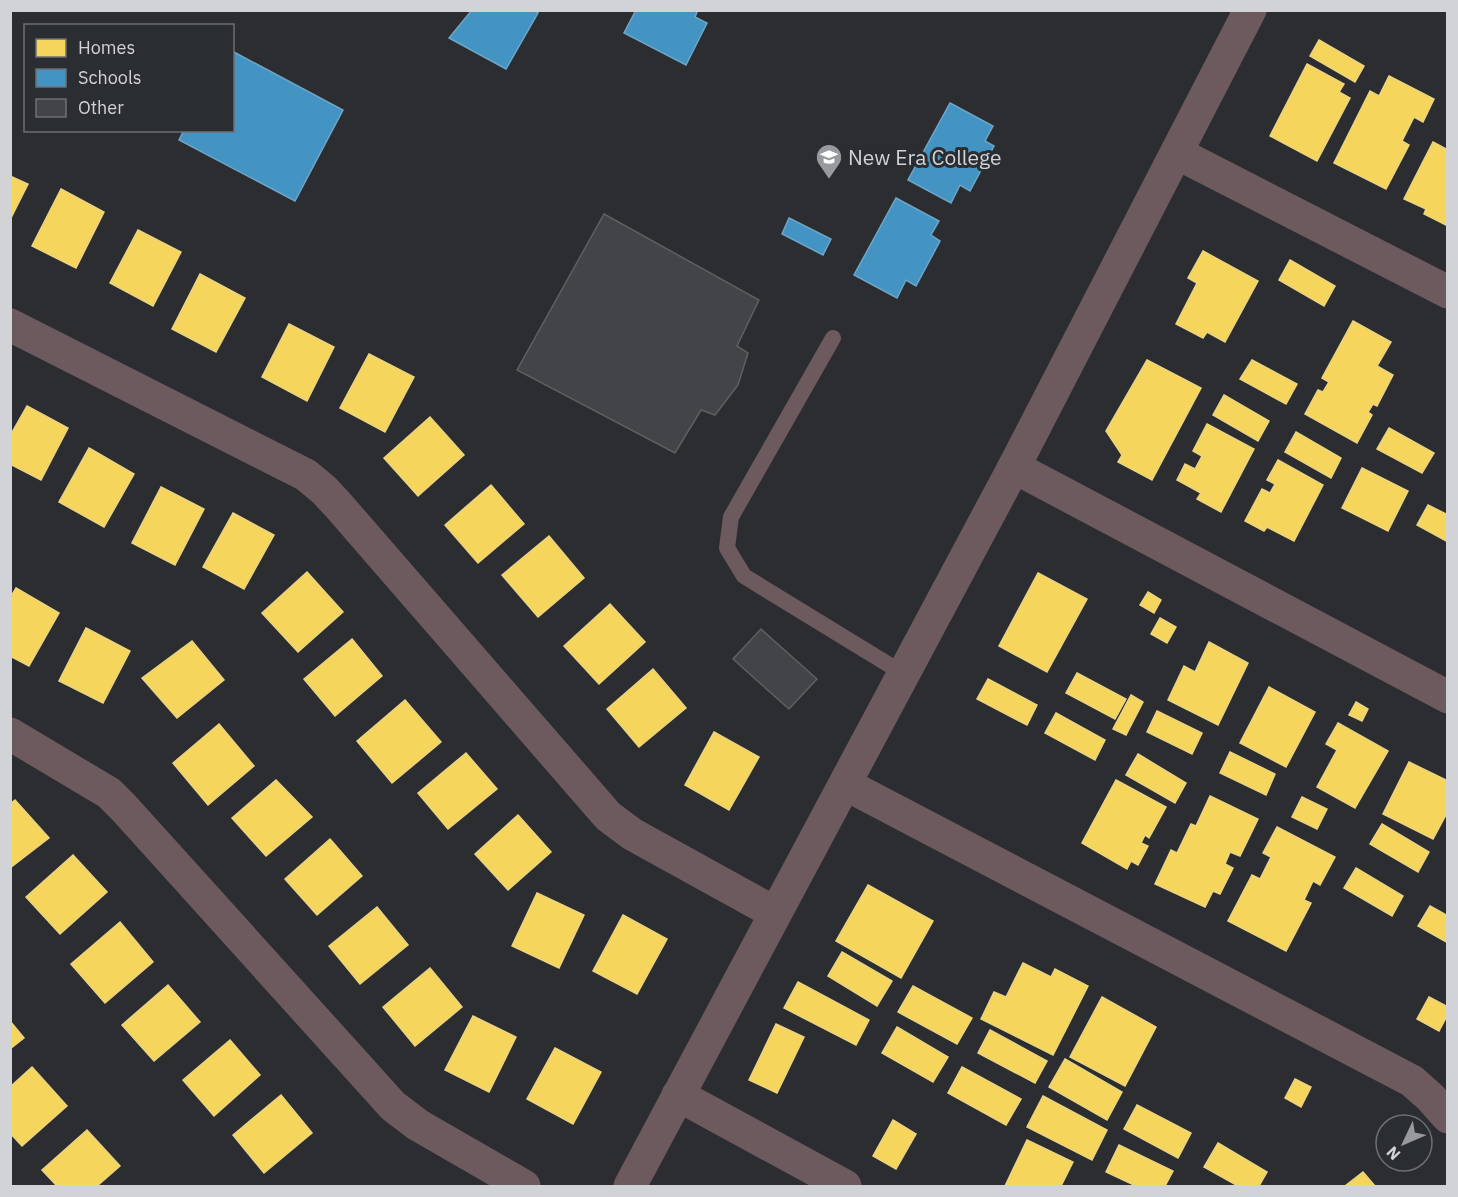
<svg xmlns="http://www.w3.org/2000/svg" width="1458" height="1197" font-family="'IBM Plex Sans',sans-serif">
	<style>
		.homes { fill: #f6d55c; stroke: #ebd481; stroke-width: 1.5 }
		.schools { fill: #4393c3; stroke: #6ea6c9; stroke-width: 1.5 }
		.building { fill: #434447; stroke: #5e5f61; stroke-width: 1.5 }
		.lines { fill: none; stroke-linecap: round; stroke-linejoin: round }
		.lane { stroke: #6d5a5e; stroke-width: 16 }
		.street { stroke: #6d5a5e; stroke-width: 33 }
		.labels { text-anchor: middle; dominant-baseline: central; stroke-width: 6; stroke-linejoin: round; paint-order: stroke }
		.poi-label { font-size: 21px; fill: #d2d3d6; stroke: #2a2d31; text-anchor: start }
	</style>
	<rect width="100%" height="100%" fill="#2b2d30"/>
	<g class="homes">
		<path d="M1319,40l45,26 -9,16 -45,-26z"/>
		<path d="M1307,64l37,20 -5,8 11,6 -33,63 -47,-25z"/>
		<path d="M1389,76l45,23 -11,23 -9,-5 -12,24 7,4 -23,44 -52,-26 36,-72 9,5z"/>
		<path d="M1433,142l15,8v76l-24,-12 2,-5 -22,-10z"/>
		<path d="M10,176l18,8 -18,36z"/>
		<path d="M61,189l43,23 -28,56 -44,-22z"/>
		<path d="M138,230l43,22 -28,54 -43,-23z"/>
		<path d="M1203,251l55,30 -33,61 -18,-10 -4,6 -27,-14 21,-41 -9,-5z"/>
		<path d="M1290,260l45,26 -11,20 -45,-26z"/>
		<path d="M200,274l45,24 -29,54 -44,-23z"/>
		<path d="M1353,321l38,21 -14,24 16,9 -16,31 -4,-2 -5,8 4,3 -15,28 -52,-29 13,-24 5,2 6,-10 -7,-4z"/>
		<path d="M289,324l45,23 -27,54 -45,-24z"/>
		<path d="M369,354l45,23 -29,55 -45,-24z"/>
		<path d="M1147,360l54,28 -49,92 -34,-18 4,-7 -16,-24z"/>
		<path d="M1252,360l45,24 -11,20 -46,-25z"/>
		<path d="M1224,395l45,26 -11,20 -45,-26z"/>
		<path d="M27,406l41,22 -27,52 -31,-16v-28z"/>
		<path d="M430,417l34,38 -46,41 -34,-38z"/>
		<path d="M1207,424l47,25 -33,63 -24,-13 4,-6 -24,-13 8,-16 10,5 7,-13 -9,-5z"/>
		<path d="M1389,428l45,25 -12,20 -45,-24z"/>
		<path d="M1296,432l45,26 -10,20 -46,-26z"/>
		<path d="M89,448l45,26 -30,53 -45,-25z"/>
		<path d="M1278,460l45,25 -29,56 -27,-14 -3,4 -19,-10 17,-32 8,4 5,-9 -8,-4z"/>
		<path d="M1362,468l46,23 -20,40 -46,-23z"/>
		<path d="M491,485l33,39 -46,39 -33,-38z"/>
		<path d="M161,487l43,22 -29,56 -43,-22z"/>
		<path d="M1428,505l20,10v27l-31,-17z"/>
		<path d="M233,513l41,22 -30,54 -41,-22z"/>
		<path d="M549,536l35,42 -46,39 -36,-42z"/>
		<path d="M307,572l36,40 -45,40 -36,-39z"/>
		<path d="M1038,573l49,26 -40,73 -48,-26z"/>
		<path d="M16,588l43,25 -30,53 -19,-10v-58z"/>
		<path d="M1148,592l13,8 -7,13 -14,-8z"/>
		<path d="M610,604l35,38 -46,42 -35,-38z"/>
		<path d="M1160,618l16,9 -9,16 -16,-9z"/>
		<path d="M86,628l44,23 -27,52 -44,-22z"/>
		<path d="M352,639l30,37 -47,40 -31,-37z"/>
		<path d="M192,641l32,39 -47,38 -35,-40z"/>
		<path d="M1209,642l39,21 -30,62 -50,-25 16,-34 11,6z"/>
		<path d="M653,669l33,39 -47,39 -32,-38z"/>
		<path d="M1077,673l49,26 -11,20 -49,-26z"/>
		<path d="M988,679l49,26 -10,20 -50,-26z"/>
		<path d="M1269,687l46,25 -29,55 -46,-24z"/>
		<path d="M1131,695l12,7 -17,33 -13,-6z"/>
		<path d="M405,700l36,42 -49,41 -35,-42z"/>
		<path d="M1356,702l12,7 -6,12 -13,-6z"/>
		<path d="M1157,711l45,22 -10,21 -45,-22z"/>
		<path d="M1056,713l49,27 -10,20 -50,-27z"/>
		<path d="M1338,723l50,28 -33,57 -38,-21 20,-37 -11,-6z"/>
		<path d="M219,724l35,42 -46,39 -35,-42z"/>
		<path d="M714,732l45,25 -30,53 -44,-25z"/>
		<path d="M1230,752l45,22 -9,21 -46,-22z"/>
		<path d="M466,753l31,36 -49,40 -30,-36z"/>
		<path d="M1138,754l48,29 -11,20 -49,-28z"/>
		<path d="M1409,762l39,19v30l-15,28 -50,-25z"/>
		<path d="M276,780l36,37 -46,39 -34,-38z"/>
		<path d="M1116,780l50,27 -17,31 -4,-3 -4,8 7,3 -10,19 -7,-4 -4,8 -45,-26z"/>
		<path d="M1210,796l48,23 -18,37 -10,-4 -5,12 8,4 -13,26 -7,-3 -8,16 -50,-23 16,-34 6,3 14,-29 5,2z"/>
		<path d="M1302,797l25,12 -10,20 -25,-12z"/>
		<path d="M15,800l34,38 -39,30v-64z"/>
		<path d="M518,815l33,37 -43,38 -33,-36z"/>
		<path d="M1382,824l47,28 -11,20 -48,-28z"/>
		<path d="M1277,827l58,30 -15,28 -7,-4 -9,19 7,3 -25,48 -58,-30 24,-46 8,4 11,-22 -8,-4z"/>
		<path d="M330,839l32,37 -45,39 -32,-36z"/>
		<path d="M73,855l34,37 -47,42 -34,-37z"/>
		<path d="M1356,868l47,28 -11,20 -48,-28z"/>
		<path d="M868,885l65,36 -32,57 -65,-37z"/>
		<path d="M537,893l47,22 -25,53 -47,-22z"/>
		<path d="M1430,906l18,10v27l-30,-17z"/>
		<path d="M377,907l31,38 -48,39 -31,-38z"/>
		<path d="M623,915l44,24 -30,55 -44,-23z"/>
		<path d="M120,922l33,40 -48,41 -34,-39z"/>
		<path d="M842,952l50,29 -15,25 -49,-30z"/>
		<path d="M1023,963l28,14 4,-8 33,17 -35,69 -72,-36 13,-27 12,5z"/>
		<path d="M430,968l32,39 -47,39 -32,-39z"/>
		<path d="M798,982l71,38 -13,25 -72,-37z"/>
		<path d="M168,985l32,37 -46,39 -32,-36z"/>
		<path d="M913,986l59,32 -15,26 -59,-32z"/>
		<path d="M1102,997l54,30 -31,59 -55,-29z"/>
		<path d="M1429,997l19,10v7l-9,17 -22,-12z"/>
		<path d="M473,1016l43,21 -27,55 -44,-22z"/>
		<path d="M10,1021l14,17 -14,11z"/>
		<path d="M776,1024l28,13 -27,56 -28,-13z"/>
		<path d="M897,1027l51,30 -15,25 -51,-29z"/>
		<path d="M990,1030l57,31 -12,22 -57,-30z"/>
		<path d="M230,1040l30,35 -46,41 -31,-36z"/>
		<path d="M555,1048l46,24 -28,52 -46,-25z"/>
		<path d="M1065,1059l57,33 -15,28 -58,-33z"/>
		<path d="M32,1067l35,39 -45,40 -12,-13v-46z"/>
		<path d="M962,1067l59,32 -15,26 -58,-32z"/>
		<path d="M1295,1079l16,8 -10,20 -16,-9z"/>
		<path d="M281,1095l31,38 -48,40 -31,-38z"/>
		<path d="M1043,1096l64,34 -15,30 -65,-33z"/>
		<path d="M1137,1105l54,28 -13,25 -54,-29z"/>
		<path d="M893,1120l23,14 -20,35 -23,-13z"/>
		<path d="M87,1130l33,36 -23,20h-40l-15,-16z"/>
		<path d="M1027,1140l46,22 -12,24h-56z"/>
		<path d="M1218,1143l49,29 -8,14h-21l-34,-19z"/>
		<path d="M1119,1145l54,26 -8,15h-29l-30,-14z"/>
		<path d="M1363,1172l12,14h-30z"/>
	</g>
	<g class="schools">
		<path d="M472,10h61l5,3 -32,56 -57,-31z"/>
		<path d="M636,10h62l-3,7 12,6 -21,42 -62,-32z"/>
		<path d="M232,51l111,59 -48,91 -116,-61 5,-10h48z"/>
		<path d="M950,103l43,23 -8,15 9,5 -24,45 -10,-6 -9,18 -43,-23z"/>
		<path d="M896,198l43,23 -8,14 9,6 -24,45 -10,-6 -9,18 -43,-23z"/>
		<path d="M789,218l42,21 -8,16 -41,-21z"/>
	</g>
	<g class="building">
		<path d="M604,214l155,86 -22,46 11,7 -10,32 -23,30 -14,-5 -26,43 -158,-83z"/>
		<path d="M761,629l56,50 -28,30 -56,-50z"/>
	</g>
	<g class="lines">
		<path class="lane" d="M833,338l-102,179 -4,31 17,28 160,98"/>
		<g class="street">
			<path d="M1177,153l271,139"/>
			<path d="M10,325l296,150 18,15 14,15 270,311 24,18 143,79"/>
			<path d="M1014,467l434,230"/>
			<path d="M10,734l99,59 15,15 269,298 25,19 106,61"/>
			<path d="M845,784l567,297 18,16 18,20"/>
			<path d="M678,1095l167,91"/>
			<path d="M630,1186l384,-719 236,-457"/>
		</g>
	</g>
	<defs>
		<g id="university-pin" transform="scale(1.35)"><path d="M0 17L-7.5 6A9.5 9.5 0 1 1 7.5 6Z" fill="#98999c" stroke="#2a2d31"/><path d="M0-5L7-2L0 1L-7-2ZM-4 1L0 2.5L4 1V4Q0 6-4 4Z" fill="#fff"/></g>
	</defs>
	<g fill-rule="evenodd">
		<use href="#university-pin" x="829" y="157"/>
	</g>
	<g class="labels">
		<g class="poi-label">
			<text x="848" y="157">New Era College</text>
		</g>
	</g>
	<rect width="1458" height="1197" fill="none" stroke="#d2d3d6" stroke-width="24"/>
	<rect x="24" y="24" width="210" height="108" fill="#2a2d31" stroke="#6d6f73" stroke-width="1.5"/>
	<rect x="36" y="39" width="30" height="18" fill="#f6d55c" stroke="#6d6f73" stroke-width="1.5"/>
	<text x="78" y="54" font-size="18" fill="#d2d3d6">Homes</text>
	<rect x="36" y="69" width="30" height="18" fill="#4393c3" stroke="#6d6f73" stroke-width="1.5"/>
	<text x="78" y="84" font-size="18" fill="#d2d3d6">Schools</text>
	<rect x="36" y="99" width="30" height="18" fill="#434447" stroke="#6d6f73" stroke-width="1.5"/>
	<text x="78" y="114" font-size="18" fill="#d2d3d6">Other</text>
	<g transform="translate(1404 1143) rotate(226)"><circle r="28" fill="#2a2d31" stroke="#6d6f73" stroke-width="1.5"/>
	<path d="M0-4.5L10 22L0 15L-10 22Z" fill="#98999c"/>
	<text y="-9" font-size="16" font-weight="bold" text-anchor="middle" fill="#d2d3d6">N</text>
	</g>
</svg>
